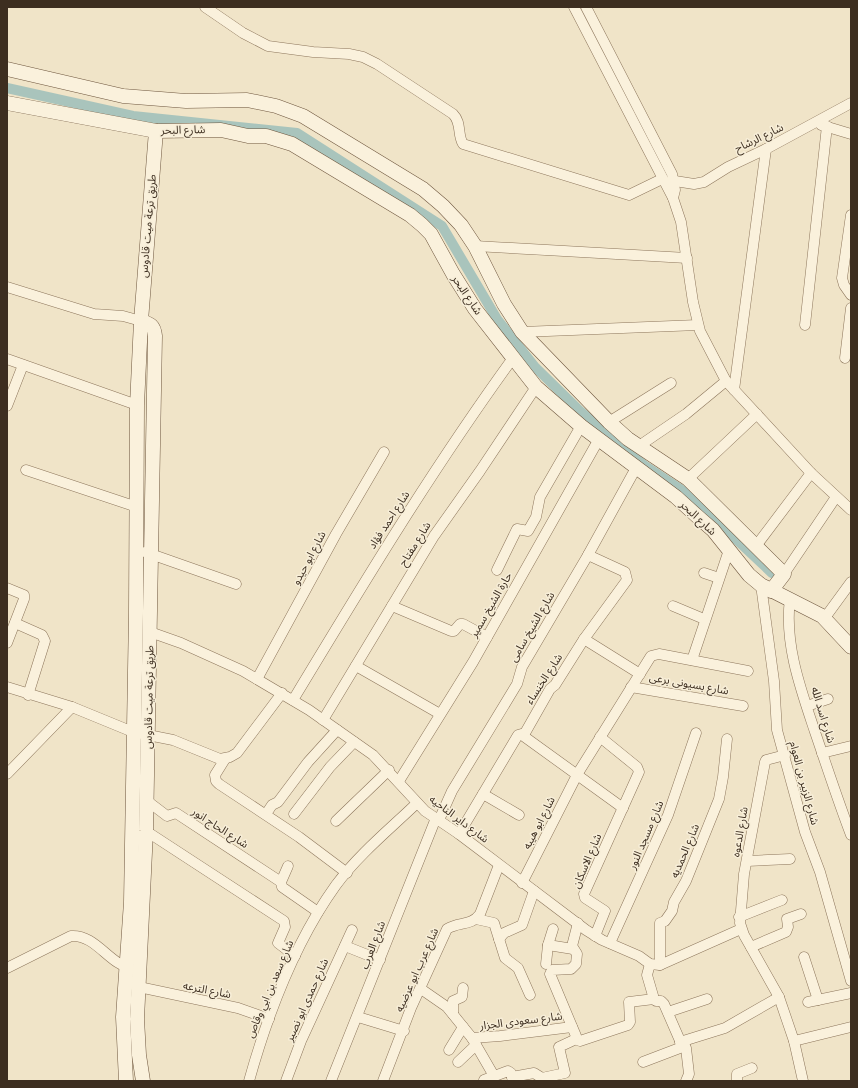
<svg xmlns="http://www.w3.org/2000/svg" width="858" height="1088" font-family="'Roboto Serif','Noto Sans Arabic',serif">
	<style>
		.lines { fill: none; stroke-linecap: round; stroke-linejoin: round }
		.canal { stroke: #a9c4bc; stroke-width: 10 }
		.street-casing { stroke: #8d765c; stroke-width: 11 }
		.secondary-casing { stroke: #6f573f; stroke-width: 15 }
		.street { stroke: #faf1dc; stroke-width: 10 }
		.secondary { stroke: #faf1dc; stroke-width: 14 }
		.labels { text-anchor: middle; dominant-baseline: central; stroke-width: 3; stroke-linejoin: round; paint-order: stroke }
		.street-label { font-size: 11px; fill: #3d2e20; stroke: #f7eed8 }
	</style>
	<rect width="100%" height="100%" fill="#f0e4c8"/>
	<g class="lines">
		<path class="canal" d="M7,88l126,28 164,17 145,93 55,93 38,48 45,44 65,55 44,29 83,78"/>
		<g class="street-casing">
			<g id="street">
				<path d="M205,7l38,26 25,13 45,6 36,2 14,3 14,7 76,50c9,9 4,20 10,30l166,51 33,-16"/>
				<path d="M574,7l99,191 8,24 12,80 7,29 26,50 85,92 40,37"/>
				<path d="M586,7l86,167 3,16 -2,8"/>
				<path d="M821,125l30,9"/>
				<path d="M675,181l19,3 10,-2 24,-15 38,-18 85,-46"/>
				<path d="M851,215l-9,63 2,7 7,10"/>
				<path d="M475,246l212,12"/>
				<path d="M7,287l87,27 29,2 18,5"/>
				<path d="M805,325l22,-199"/>
				<path d="M522,332l176,-7"/>
				<path d="M845,358l6,-50"/>
				<path d="M7,359l130,46"/>
				<path d="M734,390l32,-241"/>
				<path d="M7,406l16,-41"/>
				<path d="M609,422l62,-39"/>
				<path d="M639,446l47,-32 40,-33"/>
				<path d="M26,470l111,37"/>
				<path d="M688,479l69,-65"/>
				<path d="M756,546l55,-73"/>
				<path d="M145,552l91,32"/>
				<path d="M497,570l20,-41 11,2 8,-14 4,-20 41,-71"/>
				<path d="M704,573l15,5"/>
				<path d="M784,574l52,-77"/>
				<path d="M761,585l13,96 3,49 28,102 15,40 31,109"/>
				<path d="M7,588l17,7v4l-17,44"/>
				<path d="M790,599c-6,45 11,91 25,133 12,35 23,69 36,103"/>
				<path d="M392,606l59,25h3l6,-7h3l24,13"/>
				<path d="M673,606l31,13"/>
				<path d="M824,619l27,-37"/>
				<path d="M15,623l27,12 3,6 -17,54"/>
				<path d="M150,632l31,11 62,28 66,39 64,45 52,56 34,23 127,96 16,10 37,16 11,8 10,1 81,-36"/>
				<path d="M584,639l56,35"/>
				<path d="M692,660l37,-110"/>
				<path d="M356,666l84,48"/>
				<path d="M257,679l79,-145 48,-82"/>
				<path d="M7,687l65,20 61,25 40,8 47,19 10,-2 7,-4 45,-60"/>
				<path d="M631,687l112,19"/>
				<path d="M293,700c70,-116 140,-232 220,-342"/>
				<path d="M807,706l21,-7"/>
				<path d="M323,720l111,-184 46,-65 56,-84"/>
				<path d="M522,735l101,73"/>
				<path d="M822,753l29,-7"/>
				<path d="M785,755l-19,5 -1,2 -21,112 -4,49 4,12 35,62 15,44 9,40"/>
				<path d="M225,759l-10,16 1,6 3,3 80,53 48,36"/>
				<path d="M7,774l65,-67"/>
				<path d="M399,781l74,-119 126,-223"/>
				<path d="M483,794l36,21"/>
				<path d="M146,800l21,16 9,-3 105,69"/>
				<path d="M266,814l6,-9 6,-3 30,-40 29,-32"/>
				<path d="M294,814l36,-47 24,-25"/>
				<path d="M439,820l13,-29 65,-107 5,-17 66,-112 48,-87"/>
				<path d="M336,821l53,-51"/>
				<path d="M146,831l138,90 1,6 -7,16 17,13"/>
				<path d="M459,834l59,-99 7,-2 25,-44 5,-4 29,-46 43,-59 -2,-8 -37,-17"/>
				<path d="M747,861l43,-2"/>
				<path d="M288,866l-7,16 1,5 36,25"/>
				<path d="M522,883l56,-110 73,-117 8,-2 89,17"/>
				<path d="M739,917l43,-17"/>
				<path d="M476,919l18,4 11,35 13,10 12,27"/>
				<path d="M595,936l10,-25 -20,-13 -1,-4 55,-122 -2,-5 -37,-30"/>
				<path d="M499,939l5,-6 18,-8 12,-34"/>
				<path d="M610,943l58,-128 28,-82"/>
				<path d="M548,945l25,4"/>
				<path d="M345,946l35,14"/>
				<path d="M751,947l35,-15 2,-5 -1,-8 14,-5"/>
				<path d="M804,957l14,43"/>
				<path d="M546,964l2,-19 5,-16"/>
				<path d="M650,964l-3,11 7,24"/>
				<path d="M660,965v-42l5,-2 7,-10 2,-9 12,-21 33,-82 4,-22 4,-38"/>
				<path d="M7,968l64,-32c25,-2 39,30 61,32"/>
				<path d="M139,987l99,21 31,11"/>
				<path d="M421,989l26,18 25,31 28,-2 72,-9"/>
				<path d="M654,999l2,2h5l3,3 17,39 5,5 3,26 -3,7"/>
				<path d="M808,1002l43,-9"/>
				<path d="M668,1012l39,-13"/>
				<path d="M453,1014v-13l9,-4 1,-9"/>
				<path d="M358,1017l46,14"/>
				<path d="M472,1038l22,38"/>
				<path d="M575,1039l5,2 48,-16 2,-3 -1,-20 25,-3"/>
				<path d="M794,1041l57,-14"/>
				<path d="M680,1042l45,-14 54,-31"/>
				<path d="M449,1050l14,-23"/>
				<path d="M458,1062l18,-17"/>
				<path d="M643,1062l42,-16"/>
				<path d="M512,1077l22,-4 8,5 23,-5 -6,-26 15,-7 2,-4 -26,-62 2,-4 19,-1 5,-5 1,-10 -5,-8 6,-23"/>
				<path d="M484,1080l24,-9 3,2 2,8"/>
				<path d="M249,1081c19,-68 46,-139 87,-196 23,-31 54,-56 81,-82"/>
				<path d="M286,1081l15,-40 51,-111"/>
				<path d="M331,1081l105,-263"/>
				<path d="M383,1081l28,-73 36,-79c13,-8 23,-2 33,-15l19,-49"/>
				<path d="M737,1081v-7l15,-6"/>
			</g>
		</g>
		<g class="secondary-casing">
			<g id="secondary">
				<path d="M7,69l116,27 63,5 61,-1 29,6 27,10 120,73 20,17 18,19 14,21 29,58 18,28 87,90 19,17 60,40 96,95 -13,17"/>
				<path d="M7,103l149,28 65,-1 27,6h18l26,8 118,71 12,10 9,9 22,40 22,35 61,78 45,39 95,71 21,19 16,14 36,45 12,10 61,31 29,31"/>
				<path d="M141,321c9,3 13,4 14,15l-9,495 -9,188 2,36 4,26"/>
				<path d="M126,1081l-3,-64 8,-115 5,-289 1,-208 4,-84 15,-190"/>
			</g>
		</g>
		<use href="#street" class="street"/>
		<use href="#secondary" class="secondary"/>
	</g>
	<g class="labels">
		<g class="street-label">
			<text transform="translate(183 130) rotate(-1)">شارع البحر</text>
			<text transform="translate(759 138) rotate(-26)">شارع الرشاح</text>
			<text transform="translate(148 226) rotate(-85)">طريق ترعة ميت قادوس</text>
			<text transform="translate(467 295) rotate(56)">شارع البحر</text>
			<text transform="translate(698 518) rotate(43)">شارع البحر</text>
			<text transform="translate(389 520) rotate(-57)">شارع احمد فؤاد</text>
			<text transform="translate(415 544) rotate(-58)">شارع مفتاح</text>
			<text transform="translate(309 558) rotate(-62)">شارع ابو حيدو</text>
			<text transform="translate(491 605) rotate(-60)">حارة الشيخ سمير</text>
			<text transform="translate(532 627) rotate(-60)">شارع الشيخ سامى</text>
			<text transform="translate(544 679) rotate(-57)">شارع الخنساء</text>
			<text transform="translate(689 684) rotate(10)">شارع بسيونى برعى</text>
			<text transform="translate(149 697) rotate(-89)">طريق ترعة ميت قادوس</text>
			<text transform="translate(823 715) rotate(73)">شارع اسد الله</text>
			<text transform="translate(804 783) rotate(75)">شارع الزبير بن العوام</text>
			<text transform="translate(459 819) rotate(37)">شارع داير الناحيه</text>
			<text transform="translate(539 823) rotate(-63)">شارع ابو هيبه</text>
			<text transform="translate(220 828) rotate(33)">شارع الحاج انور</text>
			<text transform="translate(740 832) rotate(-80)">شارع الدعوه</text>
			<text transform="translate(646 835) rotate(-67)">شارع مسجد النور</text>
			<text transform="translate(685 851) rotate(-67)">شارع الحمديه</text>
			<text transform="translate(587 861) rotate(-67)">شارع الاسكان</text>
			<text transform="translate(373 945) rotate(-69)">شارع العرب</text>
			<text transform="translate(417 970) rotate(-66)">شارع عرب ابو عرضيه</text>
			<text transform="translate(270 989) rotate(-67)">شارع سعد بن ابي وقاص</text>
			<text transform="translate(207 990) rotate(11)">شارع الترعه</text>
			<text transform="translate(307 1000) rotate(-66)">شارع حمدى ابو نصير</text>
			<text transform="translate(521 1021) rotate(-7)">شارع سعودى الجزار</text>
		</g>
	</g>
	<rect width="858" height="1088" fill="none" stroke="#3d2e20" stroke-width="16"/>
</svg>
